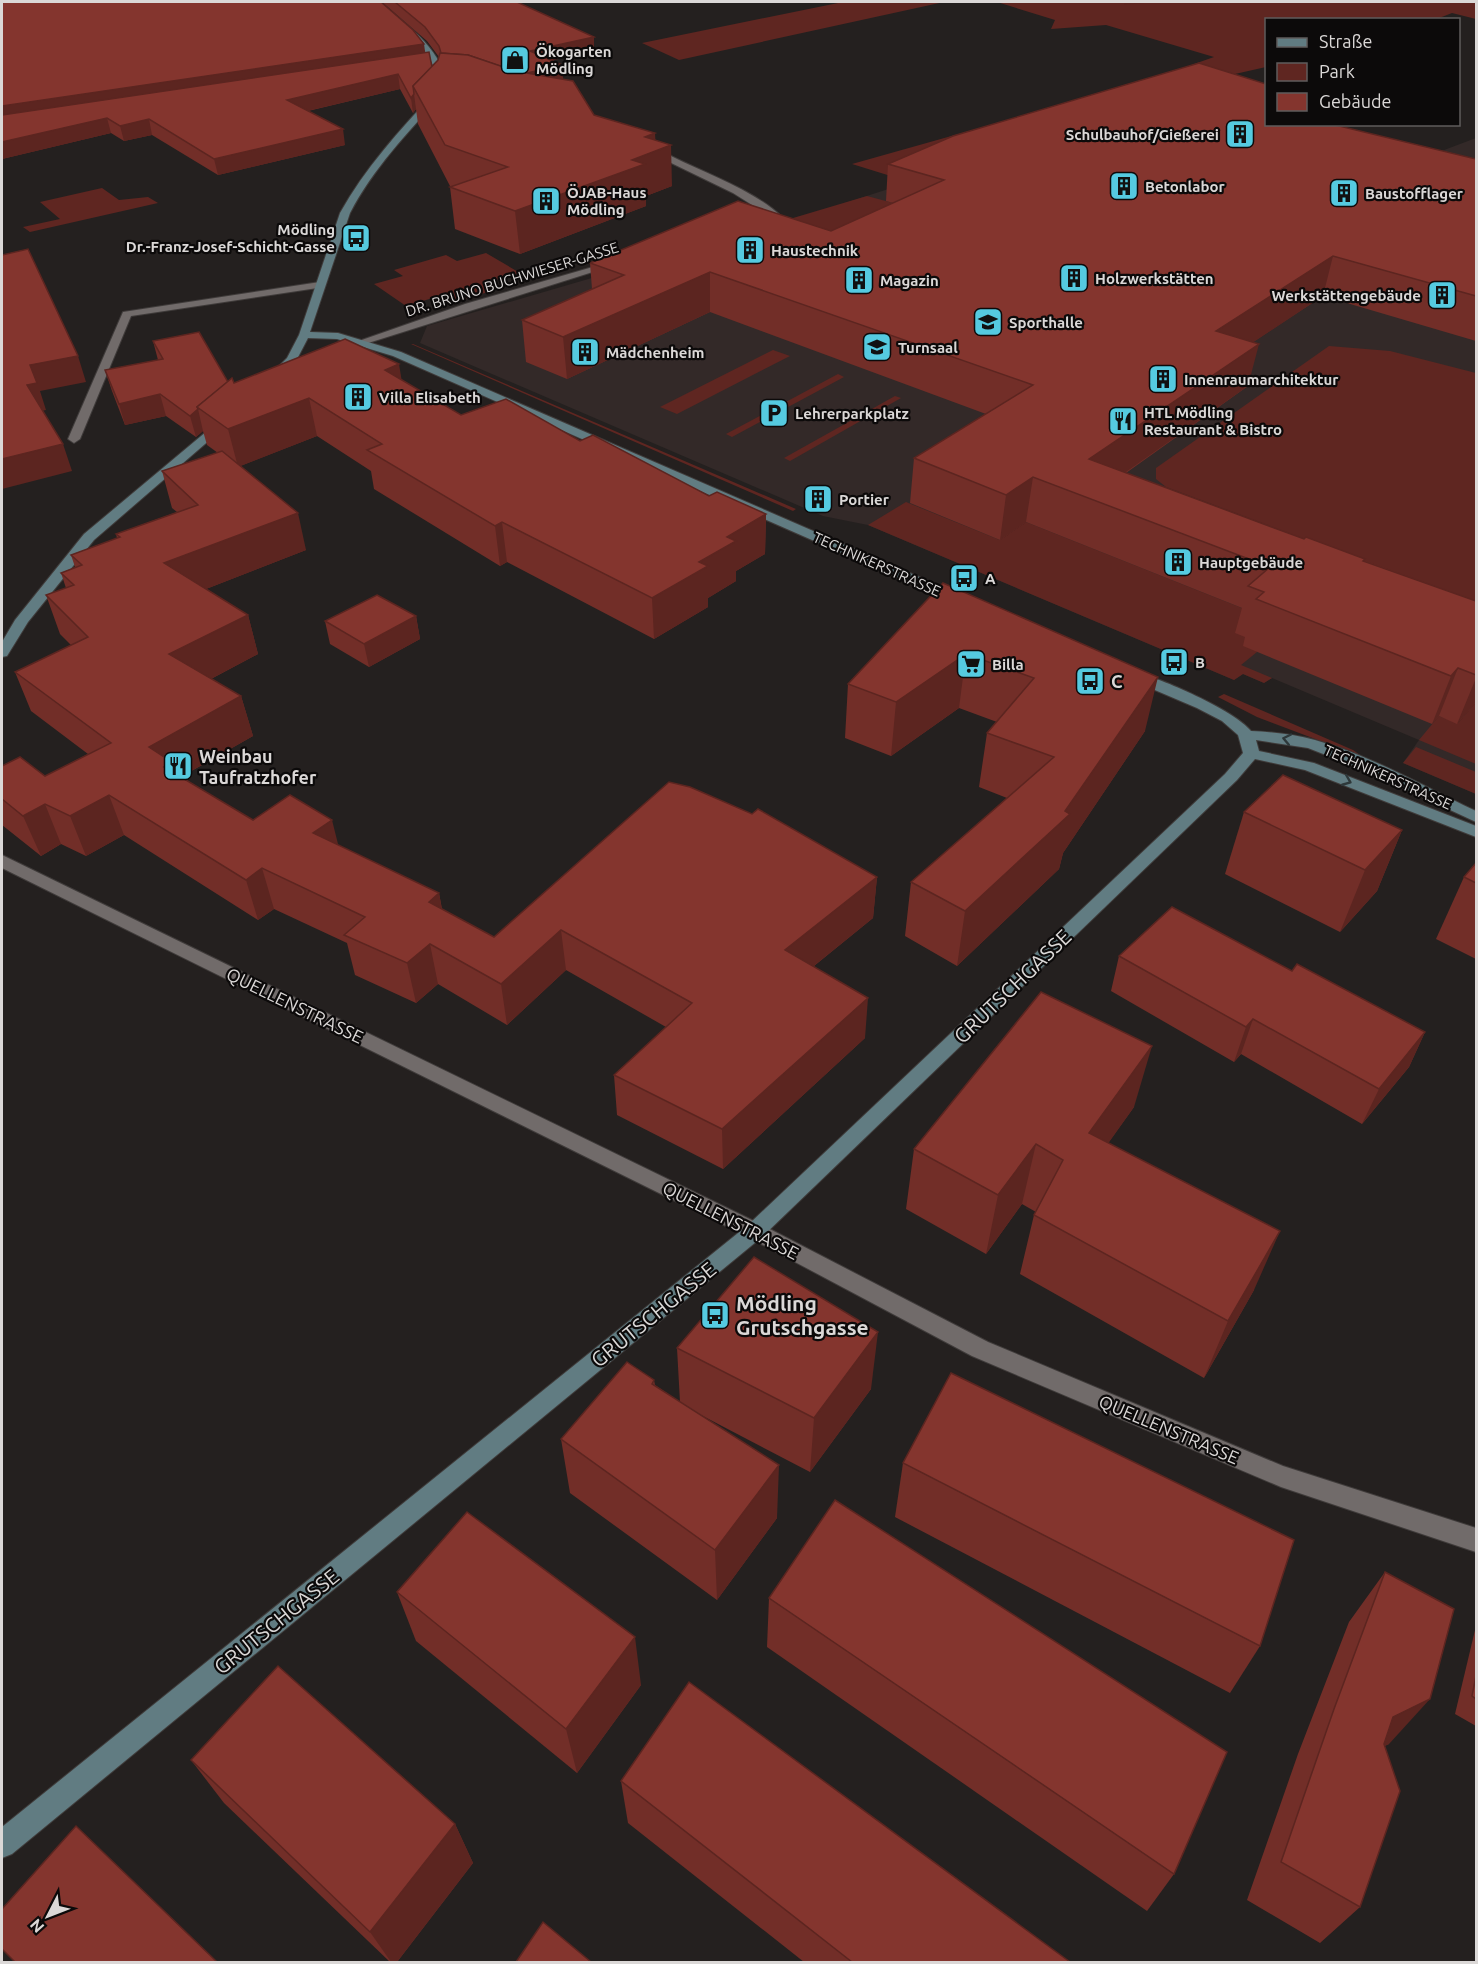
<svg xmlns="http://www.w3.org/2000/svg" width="1478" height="1964" font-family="Ubuntu,sans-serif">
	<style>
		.built { fill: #332928 }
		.green { fill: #5f2621 }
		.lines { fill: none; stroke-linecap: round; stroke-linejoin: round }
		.street-casing { stroke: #3f3b3a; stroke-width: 2 }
		.secondary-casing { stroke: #3f3b3a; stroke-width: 2 }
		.street { fill: #716b6a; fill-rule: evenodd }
		.secondary { fill: #617c82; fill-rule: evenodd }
		.wall { fill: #722e28 }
		.shaded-wall { fill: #5c2520 }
		.building { fill: #84352e; stroke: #5c2520; stroke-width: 1.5 }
		.oneway { stroke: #2e383a }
		.labels { text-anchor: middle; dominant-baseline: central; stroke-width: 4.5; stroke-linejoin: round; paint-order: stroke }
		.far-poi-label { font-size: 15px; font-weight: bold; fill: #dbd8d7; stroke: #0c0a0a; text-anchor: start }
		.far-street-label { font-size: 15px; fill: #dbd8d7; stroke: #0c0a0a }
		.poi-label { font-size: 18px; font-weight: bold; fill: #dbd8d7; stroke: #0c0a0a; text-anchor: start }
		.street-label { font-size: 18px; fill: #dbd8d7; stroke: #0c0a0a }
		.near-street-label { font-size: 21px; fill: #dbd8d7; stroke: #0c0a0a }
		.near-poi-label { font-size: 21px; font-weight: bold; fill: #dbd8d7; stroke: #0c0a0a; text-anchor: start }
	</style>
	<rect width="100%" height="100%" fill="#24201f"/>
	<path class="built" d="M1266,124l141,40 69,-26v656l-73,-31 16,-23 -147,-62 -8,5 -21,-9 -9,6 -366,-155 -45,-9 -403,-173 7,-17 384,-112 99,-32z"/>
	<g class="green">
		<path d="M843,2h101l-265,58 -37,-17z"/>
		<path d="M997,2h479v17l-24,-6 -18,7h-168v47l-102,23 -254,92 -58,-18 288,-81 74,-26 -108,-32 -55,4 4,-9z"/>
		<path d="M102,188l17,12 29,-3 10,6 -128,29 -7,-5 37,-8 -20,-17z"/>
		<path d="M867,196l30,8 -57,41 -111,-8z"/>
		<path d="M486,253l34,20 -28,8 10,7 -55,16 -11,-7 -30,9 -32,-22 29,-8 -9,-6 52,-15 11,6z"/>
		<path d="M411,344h2l383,165 -3,2z"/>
		<path d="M1329,346l61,5 86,22v230l-310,-116 -10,-8v-11z"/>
		<path d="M773,350l17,6 -113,58 -17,-7z"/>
		<path d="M838,374l6,3 -112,60 -6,-3z"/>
		<path d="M895,396l6,2 -111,63 -6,-3z"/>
		<path d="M906,502l94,38 26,-18 231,92 -7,25 7,13 -16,13 31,13 -8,5 -21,-9 -9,6 -366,-155z"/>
		<path d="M1224,694l129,56 10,7 -106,-40 -39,-20z"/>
		<path d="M1476,702v62l-57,-24 20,-24 19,7z"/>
		<path d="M1416,747l60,25v22l-73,-31z"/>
	</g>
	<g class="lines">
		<g class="street-casing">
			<g id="street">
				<path d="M649,144c9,-1 16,9 24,13 32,16 82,34 108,59l-8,2 -40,-25 -70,-34 -14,-11z"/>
				<path d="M610,262l8,2 -253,80 -4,1 -5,-3 109,-38z"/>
				<path d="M320,282l4,1v4l-193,29 -51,123 -6,4 -6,-4 55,-127z"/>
				<path d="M2,855l760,370 226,117 295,124 193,62v24l-195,-65 -309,-131 -224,-119 -746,-369z"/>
			</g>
		</g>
		<g class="secondary-casing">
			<g id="secondary">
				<path d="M372,2h7c24,20 79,57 62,94 -34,37 -68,73 -91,117l-40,119 28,1 63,19 562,244 2,3 -2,3h-10l-560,-246 -56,-17 -29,-1 -12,23 -17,17h-8l-2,-2 18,-18 12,-23 41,-122c25,-45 59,-82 94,-120 13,-40 -39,-66 -62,-91z"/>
				<path d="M223,420l4,1v4l-133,115 -66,82 -21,34 -5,1v-15l13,-22 69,-86 135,-113z"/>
				<path d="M1134,672c27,6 100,38 117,59 21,1 43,3 64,9 55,15 110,47 161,71v11l-112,-52 -56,-22 -52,-8 3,11 55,12 162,63v11l-171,-67 -50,-11 -18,21 -475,457 -750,617 -10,4v-31l746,-602 477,-451 18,-21 -5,-18 -16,-14 -25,-13 -68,-29 -2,-3z"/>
			</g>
		</g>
		<use href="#street" class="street"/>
		<use href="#secondary" class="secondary"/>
	</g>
	<g class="wall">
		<path d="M2,2l424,51 6,13 6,-6 1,-3 -12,-16 -45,-39h135l77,35v14l-42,9 10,5 1,14 31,36 62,25 16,46 -26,10v10l-126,48 -65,-25 -5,-42 2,-1h-2l-32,-62 -2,-15 -3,4 -13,-24 -92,22 37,34 -127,30 -66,-40 -28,6 -13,-8 -109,26z"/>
		<path d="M1266,124h77l-1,3 134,32v182l-153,-45 -70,46 -5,44 -122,87 239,88 111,40v101l-19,22 -18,-8 -7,8 -189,-78 2,-9 -10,-4 7,-25 -216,-86 -26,18 -90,-37 4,-45 72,-44 -276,-102 -143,67 -41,-17 -4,-42 70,-31 -2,-26 241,-32 62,-28 -7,-2 2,-37z"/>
		<path d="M153,341l75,41 6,1 168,-3 59,35 119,26 129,55 57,18 -1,40 -29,17v10l-28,17v9l-54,32 -147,-77 -7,4 -126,-77 -3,-18 -54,-35 -77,30 66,84 -100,39 42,26 10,39 -47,25 30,17 12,40 -72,41 72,43 85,25 101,48 3,16 52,28 383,-60 -4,41 -59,48 51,72 -142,131 -106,-54 -3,-40 52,-48 -100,-57 -59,55 -69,-41 -22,19 -61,-28 -8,-32 -73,-34 -16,11 -134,-85 -38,21 -25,-12 -20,12 -39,-31v-59l43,10 43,-22 -57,-43 -16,-39 56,-27 -11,-11 -14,-39 20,-7 -5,-15 14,-6 -4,-12 46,-17 -1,-4 61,-22 -5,-4 -10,-37 56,-18 -11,-8 -4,-14 -7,6 -30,-21 -41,9 -13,-34 -7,-21 53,-10z"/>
		<path d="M943,583l202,148 -82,122 -4,16 -102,97 -52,-30 6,-54 96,-84 -28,-11 8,-54 10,-11 -38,-14 -68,48 -46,-18 3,-54z"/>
		<path d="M416,616l4,23 -51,28 -39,-23 -5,-23z"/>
		<path d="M1244,812l158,18 -25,61 -37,41 -115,-58z"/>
		<path d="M1476,863v96l-40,-20 28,-62z"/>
		<path d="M1119,956l173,15 133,61 -16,35 -47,57 -121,-70 -7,8 -123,-71z"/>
		<path d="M1134,1107l-26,36 146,147 -50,88 -184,-104 14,-59 2,-3 -14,-8 -36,50 -80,-45 8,-60z"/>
		<path d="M677,1348l194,41 -61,83 -111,-58 78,104 -60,82 -147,-107 -9,-54 93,-59 1,5 25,17z"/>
		<path d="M903,1463l357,183 -30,47 -335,-176z"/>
		<path d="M1385,1572l4,172 -5,2 -24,161 -40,36 -73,-43 51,-146 51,-132z"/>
		<path d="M397,1592l244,93 -64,88 -161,-132z"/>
		<path d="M769,1598l405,276 -27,37 -380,-264z"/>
		<path d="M1476,1626v100l-21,-12z"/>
		<path d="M191,1760l264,64 18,39 -76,99h-7l-166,-159z"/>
		<path d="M621,1781l449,181h-266l-176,-139z"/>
	</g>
	<g class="shaded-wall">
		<path d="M1125,2h29l-30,3z"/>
		<path d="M594,37v14l-63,14 -1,-14z"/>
		<path d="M424,44l2,14 -424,64v-16z"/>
		<path d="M562,65l1,14 -35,8 -1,-14z"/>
		<path d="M398,74l2,15 -110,26 -3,-15z"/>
		<path d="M414,94l2,15 -3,4 -2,-15z"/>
		<path d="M107,118l4,15 -109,26v-17z"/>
		<path d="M149,119l3,16 -28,6 -4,-15z"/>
		<path d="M343,129l2,16 -127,30 -4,-16z"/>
		<path d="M655,133l1,18 15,-6 1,41 -26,10v10l-126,48 -5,-43 117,-51 13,-23z"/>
		<path d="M1333,256l-10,40 -116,77 9,-42z"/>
		<path d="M710,272v40l-143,67 -4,-42z"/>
		<path d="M1259,344l-11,42 -159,112v-39z"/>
		<path d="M78,356l8,26 -46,9 6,19 -10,2 -9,-27 3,-20z"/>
		<path d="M399,364l6,37 -20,-31z"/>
		<path d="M160,394l6,22 -41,9 -6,-21z"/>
		<path d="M309,398l8,38 -79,31 -10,-38z"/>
		<path d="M198,409l5,22 -7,6 -6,-21z"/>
		<path d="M63,444l9,27 -70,18v-30z"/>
		<path d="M1033,477l-7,45 -26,18 6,-45z"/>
		<path d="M298,513l8,37 -131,51 -11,-38z"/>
		<path d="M766,514l-1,40 -29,17v10l-28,17v9l-54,32 -2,-41 47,-36 28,-25z"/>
		<path d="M502,522l5,40 -7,4 -5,-40z"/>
		<path d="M248,615l10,39 -76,40 -13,-40z"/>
		<path d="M416,616l4,23 -51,28 -5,-23z"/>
		<path d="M966,654l-7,54 -68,48 5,-54z"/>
		<path d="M1458,668l-19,48 -7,8 19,-48z"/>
		<path d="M1158,677l-13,54 -82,122 -4,16 -102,97 8,-55 100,-100z"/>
		<path d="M1476,678v24l-19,22z"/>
		<path d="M241,696l12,40 -76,43 8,23 -36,-55z"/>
		<path d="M109,795l15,40 -38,21 -16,-40z"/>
		<path d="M45,804l16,40 -20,12 -18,-40z"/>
		<path d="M332,820l10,40 -29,-27z"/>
		<path d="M1402,830l-25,61 -37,41 25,-62z"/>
		<path d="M262,868l12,41 -16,11 -12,-40z"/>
		<path d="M877,877l-4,41 -89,72 1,-40z"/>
		<path d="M439,893l7,41 -17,-32z"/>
		<path d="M561,930l5,40 -59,55 -6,-41z"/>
		<path d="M430,944l8,40 -22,19 -9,-40z"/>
		<path d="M868,998l-3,40 -142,131 -1,-40z"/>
		<path d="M1253,1019l-12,35 -7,8 12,-35z"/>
		<path d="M1425,1032l-16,35 -47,57 17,-35z"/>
		<path d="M1152,1046l-18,61 -61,86 16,-60z"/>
		<path d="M1036,1144l-14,60 -36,50 12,-59z"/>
		<path d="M1280,1231l-26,59 -50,88 24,-57z"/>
		<path d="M878,1332l-7,57 -61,83 4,-54z"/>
		<path d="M779,1465l-2,53 -60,82 -2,-50z"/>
		<path d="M635,1637l6,48 -64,88 -11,-44z"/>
		<path d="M1430,1699l-41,45 -35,18 39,-45z"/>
		<path d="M455,1824l18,39 -76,99h-6l-21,-30z"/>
	</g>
	<g class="building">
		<path d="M2,2h379l32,28 11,14 -422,62z"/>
		<path d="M395,2h122l77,35 -64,14 32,14 -35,8 2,1 -14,-3 -47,-16 -27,-2 -2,-7 -14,-19z"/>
		<path d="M429,52l3,15 -19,19 1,8 -3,4 -13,-24 -111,26 56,29 -129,30 -65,-40 -29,7 -13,-8 -105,24v-27z"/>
		<path d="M440,53l28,2 47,16 58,10 21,34 61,18 -10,4 26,8 -39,15 13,4 -130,47 -65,-24 58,-20 -63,-22 -32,-59 25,-26z"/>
		<path d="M1199,63l67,21v40h65l145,35v137l-143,-40 -117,75 43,13 -170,115 215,80 2,-2 59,22 -2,2 113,40v74l-18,-7 -7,8 -195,-77 8,-7 -16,-6 22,-19 -237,-90 -27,18 -92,-37 119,-73 -323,-113 -147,65 -41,-17 102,-45 -34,-12 148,-62 93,30 113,-51 -56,-16 65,-28z"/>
		<path d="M28,249l50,107 -48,9 7,18 -10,2 36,59 -61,15v-204z"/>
		<path d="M199,332l29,50 -31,25 1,2 -8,7 -30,-22 -41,10 -14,-34 58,-11 -10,-18z"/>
		<path d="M345,339l54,25 -14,6 76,45 45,-16 74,42 13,-6 116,61 8,-4 49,22 -39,23 9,4 -37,21 9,4 -56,32 -150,-76 -7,4 -128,-76 15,-6 -73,-46 -81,31 -31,-22 35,-29 2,5z"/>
		<path d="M222,451l76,62 -134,50 84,52 -79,39 72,42 -92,51 23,15 -8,5 89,53 37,-25 42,25 -19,13 126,60 -10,9 65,35 175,-155 21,5 62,27 6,-5 119,68 -92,73 83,48 -146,131 -108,-54 78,-72 -131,-73 -60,54 -71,-40 -23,19 -63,-28 21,-18 -103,-49 -16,12 -137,-85 -39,21 -25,-12 -22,12 -21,-17v-33l18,-9 25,19 66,-33 -96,-71 73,-35 -42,-42 28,-10 -13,-12 21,-8 -11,-10 49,-18 -4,-3 82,-29 -36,-34z"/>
		<path d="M943,583l215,94 -93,134 5,3 -105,97 -54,-29 143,-125 -67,-24 47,-55 -68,-24 -70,48 -48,-18z"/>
		<path d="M377,595l39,21 -52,28 -39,-23z"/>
		<path d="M1283,775l119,55 -37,40 -121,-58z"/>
		<path d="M1476,863v20l-12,-6z"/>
		<path d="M1172,907l120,64 5,-7 128,68 -46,57 -126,-70 -7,8 -127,-71z"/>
		<path d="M1041,992l111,54 -63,87 191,98 -52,90 -194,-106 29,-55 -27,-16 -38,51 -84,-46z"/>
		<path d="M754,1257l124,75 -64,86 -137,-70z"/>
		<path d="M627,1362l27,18 -2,4 127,81 -64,85 -154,-111z"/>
		<path d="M951,1373l343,167 -34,106 -357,-183z"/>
		<path d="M835,1500l392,252 -53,122 -405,-276z"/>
		<path d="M467,1512l168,125 -69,92 -169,-137z"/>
		<path d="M1385,1572l69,37 -24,90 -37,18 -9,27 16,47 -40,116 -79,-45 53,-153z"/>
		<path d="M278,1666l177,158 -85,108 -179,-172z"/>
		<path d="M1476,1676v23l-4,-3z"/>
		<path d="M689,1682l381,280h-218l-231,-181z"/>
		<path d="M76,1826l141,136h-202l-13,-13v-40z"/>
		<path d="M543,1922l48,40h-75z"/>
	</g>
	<defs><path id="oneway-chevron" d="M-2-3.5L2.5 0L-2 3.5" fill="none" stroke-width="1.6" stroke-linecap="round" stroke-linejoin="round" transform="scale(1.5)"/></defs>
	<g class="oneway">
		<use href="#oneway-chevron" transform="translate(1287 739) rotate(-168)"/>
		<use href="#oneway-chevron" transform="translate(1347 781) rotate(22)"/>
	</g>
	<defs>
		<g id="shop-square" transform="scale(1.5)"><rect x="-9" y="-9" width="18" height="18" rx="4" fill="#55cae0" stroke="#0c0a0a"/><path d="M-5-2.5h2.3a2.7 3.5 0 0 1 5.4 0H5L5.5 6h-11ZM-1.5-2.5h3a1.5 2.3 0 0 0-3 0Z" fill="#111"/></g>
		<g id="building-square" transform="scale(1.5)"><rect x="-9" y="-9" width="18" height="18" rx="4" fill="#55cae0" stroke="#0c0a0a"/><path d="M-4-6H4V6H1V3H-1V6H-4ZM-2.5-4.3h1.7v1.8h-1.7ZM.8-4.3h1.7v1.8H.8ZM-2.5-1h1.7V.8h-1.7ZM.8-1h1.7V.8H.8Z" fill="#111"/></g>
		<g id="bus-square" transform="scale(1.5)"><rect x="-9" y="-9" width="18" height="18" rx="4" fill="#55cae0" stroke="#0c0a0a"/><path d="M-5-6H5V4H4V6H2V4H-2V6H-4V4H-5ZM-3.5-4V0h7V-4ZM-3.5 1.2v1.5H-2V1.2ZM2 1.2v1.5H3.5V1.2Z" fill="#111"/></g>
		<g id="university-square" transform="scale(1.5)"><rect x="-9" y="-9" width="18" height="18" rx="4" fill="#55cae0" stroke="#0c0a0a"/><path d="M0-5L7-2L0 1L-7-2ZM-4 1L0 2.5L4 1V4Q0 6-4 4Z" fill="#111"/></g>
		<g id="parking-square" transform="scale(1.5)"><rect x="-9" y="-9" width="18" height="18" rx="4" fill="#55cae0" stroke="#0c0a0a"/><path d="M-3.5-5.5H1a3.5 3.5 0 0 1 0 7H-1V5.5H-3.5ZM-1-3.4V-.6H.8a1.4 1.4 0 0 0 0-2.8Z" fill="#111"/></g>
		<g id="restaurant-square" transform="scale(1.5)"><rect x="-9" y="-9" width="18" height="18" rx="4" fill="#55cae0" stroke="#0c0a0a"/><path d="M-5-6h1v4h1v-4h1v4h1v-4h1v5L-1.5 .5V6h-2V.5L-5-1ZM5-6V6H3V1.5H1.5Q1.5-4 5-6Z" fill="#111"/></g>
		<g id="supermarket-square" transform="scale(1.5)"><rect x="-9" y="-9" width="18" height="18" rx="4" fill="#55cae0" stroke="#0c0a0a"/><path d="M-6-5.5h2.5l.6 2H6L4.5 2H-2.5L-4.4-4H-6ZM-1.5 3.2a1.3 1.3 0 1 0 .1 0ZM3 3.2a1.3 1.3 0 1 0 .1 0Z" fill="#111"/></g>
	</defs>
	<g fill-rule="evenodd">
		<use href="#shop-square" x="515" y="60"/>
		<use href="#building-square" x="1240" y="134"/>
		<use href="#building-square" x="1124" y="186"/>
		<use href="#building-square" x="1344" y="193"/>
		<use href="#building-square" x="546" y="201"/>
		<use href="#bus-square" x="356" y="238"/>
		<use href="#building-square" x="750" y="250"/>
		<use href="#building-square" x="1074" y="278"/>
		<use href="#building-square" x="859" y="280"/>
		<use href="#building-square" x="1442" y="295"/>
		<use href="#university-square" x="988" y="322"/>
		<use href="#university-square" x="877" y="347"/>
		<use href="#building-square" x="585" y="352"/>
		<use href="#building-square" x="1163" y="379"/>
		<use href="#building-square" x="358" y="397"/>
		<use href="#parking-square" x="774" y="413"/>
		<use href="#restaurant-square" x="1123" y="421"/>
		<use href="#building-square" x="818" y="499"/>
		<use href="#building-square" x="1178" y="562"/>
		<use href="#bus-square" x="964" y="578"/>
		<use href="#bus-square" x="1174" y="662"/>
		<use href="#supermarket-square" x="971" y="664"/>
		<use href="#bus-square" x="1090" y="681"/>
		<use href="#restaurant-square" x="178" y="766"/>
		<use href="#bus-square" x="715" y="1315"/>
	</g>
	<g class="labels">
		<g class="far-poi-label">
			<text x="536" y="51">Ökogarten<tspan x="536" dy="17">Mödling</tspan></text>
			<text x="1219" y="134" text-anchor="end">Schulbauhof/Gießerei</text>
			<text x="1145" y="186">Betonlabor</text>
			<text x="567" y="192">ÖJAB-Haus<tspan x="567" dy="17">Mödling</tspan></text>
			<text x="1365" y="193">Baustofflager</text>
			<text x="335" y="229" text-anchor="end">Mödling<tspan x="335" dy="17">Dr.-Franz-Josef-Schicht-Gasse</tspan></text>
			<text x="771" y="250">Haustechnik</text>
			<text x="1095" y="278">Holzwerkstätten</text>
			<text x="880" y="280">Magazin</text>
			<text x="1421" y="295" text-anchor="end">Werkstättengebäude</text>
			<text x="1009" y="322">Sporthalle</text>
			<text x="898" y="347">Turnsaal</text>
			<text x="606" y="352">Mädchenheim</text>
			<text x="1184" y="379">Innenraumarchitektur</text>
			<text x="379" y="397">Villa Elisabeth</text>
			<text x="1144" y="412">HTL Mödling<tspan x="1144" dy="17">Restaurant &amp; Bistro</tspan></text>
			<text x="795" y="413">Lehrerparkplatz</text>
			<text x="839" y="499">Portier</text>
			<text x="1199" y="562">Hauptgebäude</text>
			<text x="985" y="578">A</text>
			<text x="1195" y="662">B</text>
			<text x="992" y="664">Billa</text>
		</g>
		<g class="far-street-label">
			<text transform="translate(512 279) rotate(-17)">DR. BRUNO BUCHWIESER-GASSE</text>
			<text transform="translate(877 564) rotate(24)">TECHNIKERSTRASSE</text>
			<text transform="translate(1388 777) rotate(24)">TECHNIKERSTRASSE</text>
		</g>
		<g class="poi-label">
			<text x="1111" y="681">C</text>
			<text x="199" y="756">Weinbau<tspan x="199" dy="21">Taufratzhofer</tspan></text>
		</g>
		<g class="street-label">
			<text transform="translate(295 1005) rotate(26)">QUELLENSTRASSE</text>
			<text transform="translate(731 1220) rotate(27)">QUELLENSTRASSE</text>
			<text transform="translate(1169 1429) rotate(23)">QUELLENSTRASSE</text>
		</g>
		<g class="near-street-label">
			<text transform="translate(1012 986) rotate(-44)">GRUTSCHGASSE</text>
			<text transform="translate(653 1314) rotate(-39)">GRUTSCHGASSE</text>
			<text transform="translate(276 1621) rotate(-39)">GRUTSCHGASSE</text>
		</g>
		<g class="near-poi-label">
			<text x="736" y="1303">Mödling<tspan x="736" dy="24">Grutschgasse</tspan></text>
		</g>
	</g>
	<rect width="1478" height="1964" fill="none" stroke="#dbd8d7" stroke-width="6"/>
	<rect x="1265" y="18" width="195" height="108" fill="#0c0a0a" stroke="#5f5c5c" stroke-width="1.5"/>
	<rect x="1277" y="38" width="30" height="9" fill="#617c82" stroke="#5f5c5c" stroke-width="1.5"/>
	<text x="1319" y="48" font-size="18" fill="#dbd8d7">Straße</text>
	<rect x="1277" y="63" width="30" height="18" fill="#5f2621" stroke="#5f5c5c" stroke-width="1.5"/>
	<text x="1319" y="78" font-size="18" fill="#dbd8d7">Park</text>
	<rect x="1277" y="93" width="30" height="18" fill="#84352e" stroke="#5f5c5c" stroke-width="1.5"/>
	<text x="1319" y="108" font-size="18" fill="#dbd8d7">Gebäude</text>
	<g transform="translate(48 1916) rotate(228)" stroke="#0c0a0a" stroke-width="4.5" paint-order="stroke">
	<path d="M0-4.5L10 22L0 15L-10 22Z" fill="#dbd8d7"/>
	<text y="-9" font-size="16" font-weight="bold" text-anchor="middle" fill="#dbd8d7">N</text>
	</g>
</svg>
